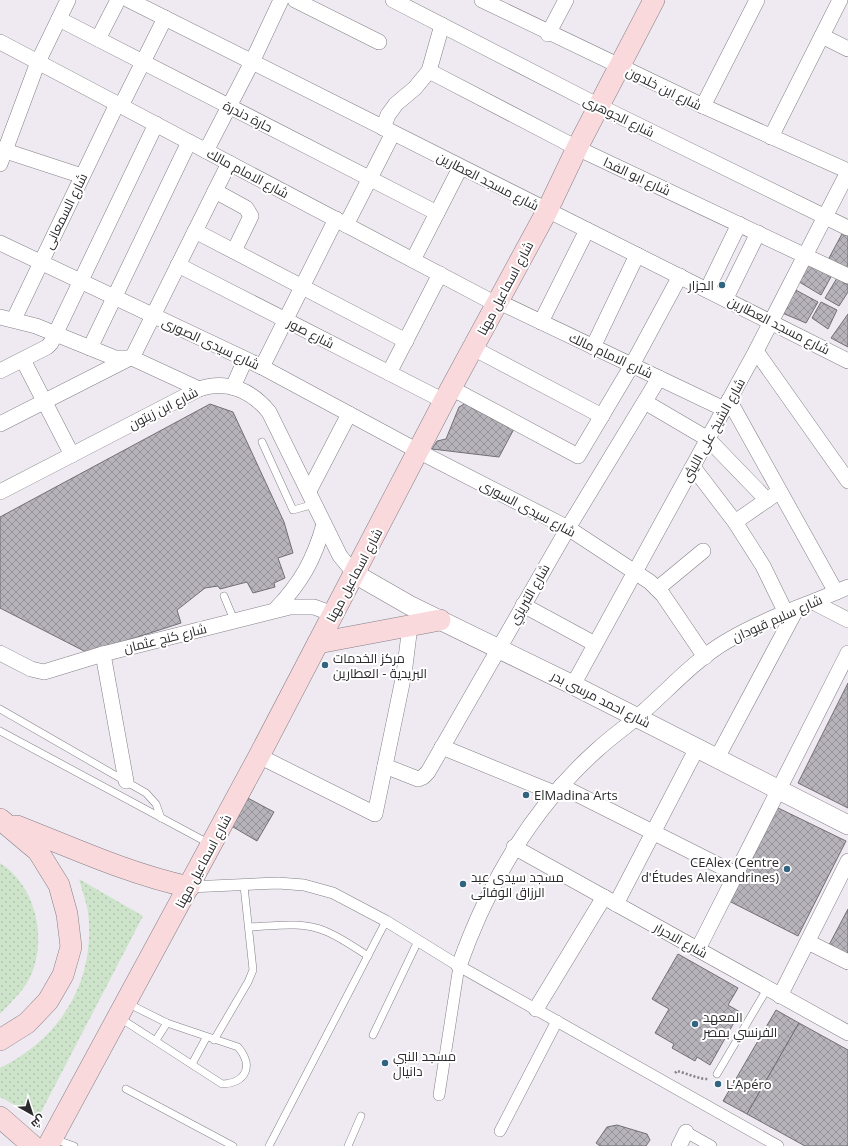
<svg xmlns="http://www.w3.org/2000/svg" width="848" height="1146" font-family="'Open Sans',Cairo,sans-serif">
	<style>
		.park { fill: url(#park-dots) }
		.building { fill: url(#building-cross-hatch); stroke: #736f76 }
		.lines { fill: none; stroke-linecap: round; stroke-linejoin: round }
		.service-casing { stroke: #837f86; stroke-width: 8 }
		.pedestrian-casing { stroke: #837f86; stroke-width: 12 }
		.minor-casing { stroke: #837f86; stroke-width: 16 }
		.tertiary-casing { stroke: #837f86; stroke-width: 20 }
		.secondary-casing { stroke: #837f86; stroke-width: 22 }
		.path { stroke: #868388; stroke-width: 2.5; stroke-dasharray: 2 2; stroke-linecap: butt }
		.service { stroke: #fff; stroke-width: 7 }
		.pedestrian { stroke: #fff; stroke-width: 11 }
		.minor { stroke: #fff; stroke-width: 15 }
		.tertiary { stroke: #fff; stroke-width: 19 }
		.secondary { stroke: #f9d9db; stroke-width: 21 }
		.poi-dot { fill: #316481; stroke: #fff; stroke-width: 1.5 }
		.labels { text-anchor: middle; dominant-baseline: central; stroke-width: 4; stroke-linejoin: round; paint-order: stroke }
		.street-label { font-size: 13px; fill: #2c2a2d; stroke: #fff }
		.poi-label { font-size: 13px; fill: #2c2a2d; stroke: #fff; text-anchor: start }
	</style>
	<defs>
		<pattern id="park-dots" width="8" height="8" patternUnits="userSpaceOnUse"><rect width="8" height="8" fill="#cde4cb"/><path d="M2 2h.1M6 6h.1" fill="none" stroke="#b0c4af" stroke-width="1.8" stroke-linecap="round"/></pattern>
		<pattern id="building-cross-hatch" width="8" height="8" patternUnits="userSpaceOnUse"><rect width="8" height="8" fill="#b7b3ba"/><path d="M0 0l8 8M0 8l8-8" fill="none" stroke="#959298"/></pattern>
	</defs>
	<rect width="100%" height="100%" fill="#efeaf2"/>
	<g class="park">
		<path d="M0,863c35,22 47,73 32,110 -7,17 -20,28 -32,41z"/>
		<path d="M79,879l64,37 -105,202 -38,-21v-29c61,-30 96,-87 88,-156 -2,-11 -6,-22 -9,-33z"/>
	</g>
	<g class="building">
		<path d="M843,232l5,4v38l-20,-14z"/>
		<path d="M806,262l26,13 -11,20 -25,-15z"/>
		<path d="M837,278l11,7v7l-9,14 -14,-8z"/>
		<path d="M792,288l26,14 -12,21 -26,-11z"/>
		<path d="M821,302l16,8 -9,19 -16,-11z"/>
		<path d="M848,314v33l-17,-9z"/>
		<path d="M466,403l49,24 -16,30 -67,-8 5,-8 9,-2 13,-32z"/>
		<path d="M210,404l23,8 51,110 9,31 -15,5 7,20 -11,5 1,4 -22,6 -6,-11 -27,7 -2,-3 -13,2 -28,22 4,13 -93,30 -88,-45v-91z"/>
		<path d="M848,683v125l-50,-25z"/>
		<path d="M244,796l30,16 -17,29 -29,-17z"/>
		<path d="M774,806l72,35 -48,95 -71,-36z"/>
		<path d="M848,909v46l-19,-10z"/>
		<path d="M678,954l60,34 -10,17 12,7 -30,53 -13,-8 -2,4 -23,-13 2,-4 -19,-11 14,-24 -17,-10z"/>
		<path d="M776,1010l23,13 -52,91 -24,-13z"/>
		<path d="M799,1023l49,27v96h-43l-58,-32z"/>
		<path d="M617,1125l30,9 3,6 -4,6h-46l-4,-3 11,-16z"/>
	</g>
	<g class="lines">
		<g class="service-casing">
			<g id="service">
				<path d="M262,442l31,68 22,-6"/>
				<path d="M224,596l10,24"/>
				<path d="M0,709l146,84 10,11 5,14"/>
				<path d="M0,731l210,113"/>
				<path d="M249,927c25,-1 53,-6 76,4 15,6 29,16 43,25"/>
				<path d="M120,1018l102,66c24,-1 32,-18 16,-37l-71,-24 -40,-20"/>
				<path d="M373,1035l45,-94"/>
				<path d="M156,1040l11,-17"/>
				<path d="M214,1040l34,-58 5,-12 -9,-84"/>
				<path d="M192,1064l14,-26"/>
				<path d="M717,1074l50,-85"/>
				<path d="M126,1089l107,57"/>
				<path d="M54,1139l20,7"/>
				<path d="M269,1146l117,-225"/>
				<path d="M348,1146l13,-30"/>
			</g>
		</g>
		<g class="pedestrian-casing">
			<g id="pedestrian">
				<path d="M189,887l89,-4 26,2 29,8 53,28 73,45 319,180"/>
				<path d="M439,1095l20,-129"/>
				<path d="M500,1131l57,-110"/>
				<path d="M686,1132l25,14"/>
			</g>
		</g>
		<g class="minor-casing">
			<g id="minor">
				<path d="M129,0l719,361"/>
				<path d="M295,0l84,42"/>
				<path d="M393,0l206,106 249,122"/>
				<path d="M482,0l221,106 145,65"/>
				<path d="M59,19l378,194"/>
				<path d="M548,34l18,-34"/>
				<path d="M822,36l26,13"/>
				<path d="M98,39l20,-39"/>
				<path d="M0,42l496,262"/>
				<path d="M429,71l148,77 271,128"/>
				<path d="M121,106l44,-88"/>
				<path d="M703,106l54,-106"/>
				<path d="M383,128l5,-13 8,-11 19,-16 14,-17 13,-46"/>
				<path d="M771,137l69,-137"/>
				<path d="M0,149l82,27"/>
				<path d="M206,151l46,-89 29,-62"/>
				<path d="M0,164l38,-102 30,-62"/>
				<path d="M215,191l31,17 5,8 -17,35"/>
				<path d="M346,225l47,-92"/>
				<path d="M195,231l211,110"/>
				<path d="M0,243l262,124 156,84 150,77 82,54 13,13 42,62"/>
				<path d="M413,260l47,-92"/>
				<path d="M178,265l266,136"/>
				<path d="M707,290l32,-66"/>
				<path d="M726,298l32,-65"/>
				<path d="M497,301l227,108"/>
				<path d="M0,317l36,9 79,32h17l67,31"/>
				<path d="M14,319l103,-215"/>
				<path d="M541,322l46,-92"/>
				<path d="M593,347l44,-92"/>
				<path d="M90,348l99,-206"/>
				<path d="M473,348l129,68"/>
				<path d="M756,351l92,130"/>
				<path d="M132,358l97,-195"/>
				<path d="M23,360l49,95"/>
				<path d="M262,367l74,-148"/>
				<path d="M0,371l47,-24 4,-4 105,-219"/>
				<path d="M389,373l51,-99"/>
				<path d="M233,387l12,-27"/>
				<path d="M451,388l127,68 54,-91 48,-89"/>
				<path d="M729,400l107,192"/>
				<path d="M645,402l63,37 59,61"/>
				<path d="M0,424l128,-65"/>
				<path d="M693,467l42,55 28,44 23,47"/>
				<path d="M309,491l40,-77"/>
				<path d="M0,492l199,-103c28,-10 53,2 70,23l71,144 15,18"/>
				<path d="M735,522l39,-27"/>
				<path d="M657,589l46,-38"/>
				<path d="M813,602l35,18"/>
				<path d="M523,605l72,39"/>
				<path d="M275,610c26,-27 39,-50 49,-86"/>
				<path d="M0,653l31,16 13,3 59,-18 187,-47h24l19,7"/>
				<path d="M103,654l23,127"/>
				<path d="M573,685l183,-334 92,-179"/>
				<path d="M442,747l112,46"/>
				<path d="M259,756l116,58 29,-140 6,-48"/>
				<path d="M717,758l80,-150"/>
				<path d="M385,766l33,13 5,-2 5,-5 140,-244 91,-150"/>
				<path d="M561,786l175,88"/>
				<path d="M514,847l334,186"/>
				<path d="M616,904l81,-156"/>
				<path d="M808,942l40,20"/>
				<path d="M698,949l150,-296"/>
				<path d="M459,966c29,-82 72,-157 138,-216 15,-14 32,-25 47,-39 26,-23 52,-52 83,-70 38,-23 81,-36 121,-54"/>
				<path d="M780,996l68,-135"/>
				<path d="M536,1009l68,-112"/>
				<path d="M679,1146l7,-14"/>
			</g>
		</g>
		<g class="tertiary-casing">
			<path id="tertiary" d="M355,574l54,31 164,80 275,140"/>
		</g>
		<g class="secondary-casing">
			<g id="secondary">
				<path d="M318,643l122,-23"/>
				<path d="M0,819l38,32 21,34 8,29 4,33 -8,28 -15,26 -21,22 -27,17"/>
				<path d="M17,826c56,22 112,48 172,61"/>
				<path d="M0,1117l33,29"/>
				<path d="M48,1146l211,-390 185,-355 103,-190 30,-63 77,-148"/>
			</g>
		</g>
		<path class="path" d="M675,1073l2,-2c9,2 24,9 32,8"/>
		<use href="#service" class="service"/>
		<use href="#pedestrian" class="pedestrian"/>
		<use href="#minor" class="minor"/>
		<use href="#tertiary" class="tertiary"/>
		<use href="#secondary" class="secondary"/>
	</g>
	<g class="poi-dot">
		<circle cx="722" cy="285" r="4"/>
		<circle cx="325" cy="665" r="4"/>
		<circle cx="526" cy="795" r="4"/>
		<circle cx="787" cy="869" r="4"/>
		<circle cx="463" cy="884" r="4"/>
		<circle cx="695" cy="1024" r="4"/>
		<circle cx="385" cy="1063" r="4"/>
		<circle cx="718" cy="1084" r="4"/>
	</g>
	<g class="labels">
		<g class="street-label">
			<text transform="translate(664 88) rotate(26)">شارع ابن خلدون</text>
			<text transform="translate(248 116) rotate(27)">حارة دندرة</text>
			<text transform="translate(619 116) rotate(26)">شارع الجوهرى</text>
			<text transform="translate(248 173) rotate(28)">شارع الامام مالك</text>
			<text transform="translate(637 176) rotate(25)">شارع ابو الفدا</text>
			<text transform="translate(488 181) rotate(27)">شارع مسجد العطارين</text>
			<text transform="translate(65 211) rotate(-64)">شارع السمعانى</text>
			<text transform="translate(505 288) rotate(-62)">شارع اسماعيل مهنا</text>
			<text transform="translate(779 325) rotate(27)">شارع مسجد العطارين</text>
			<text transform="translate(311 333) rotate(27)">شارع صور</text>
			<text transform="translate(211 343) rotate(25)">شارع سيدى الصورى</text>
			<text transform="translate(611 355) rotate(25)">شارع الامام مالك</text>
			<text transform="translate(163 408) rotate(-27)">شارع ابن زيتون</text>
			<text transform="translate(713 430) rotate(-61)">شارع الشيخ على الليثى</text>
			<text transform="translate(528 508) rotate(28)">شارع سيدى السورى</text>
			<text transform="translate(354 575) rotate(-62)">شارع اسماعيل مهنا</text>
			<text transform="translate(529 594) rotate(-60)">شارع التبريزي</text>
			<text transform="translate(777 618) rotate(-24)">شارع سليم قيودان</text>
			<text transform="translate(165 638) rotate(-14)">شارع كنج عثمان</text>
			<text transform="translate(601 699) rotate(27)">شارع احمد مرسى بدر</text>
			<text transform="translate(203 861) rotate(-62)">شارع اسماعيل مهنا</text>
			<text transform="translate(681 940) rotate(29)">شارع الاحرار</text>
		</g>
		<g class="poi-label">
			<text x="714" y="285" text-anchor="end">الجزار</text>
			<text x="333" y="658">مركز الخدمات<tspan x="333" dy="15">البريدية - العطارين</tspan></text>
			<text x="534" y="795">ElMadina Arts</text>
			<text x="779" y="862" text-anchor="end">CEAlex (Centre<tspan x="779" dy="15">d'Études Alexandrines)</tspan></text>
			<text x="471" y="877">مسجد سيدى عبد<tspan x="471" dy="15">الرزاق الوفائى</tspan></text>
			<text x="703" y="1017">المعهد<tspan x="703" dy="15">الفرنسي بمصر</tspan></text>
			<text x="393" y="1056">مسجد النبي<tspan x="393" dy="15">دانيال</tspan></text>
			<text x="726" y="1084">L’Apéro</text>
		</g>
	</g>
	<g transform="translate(32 1114) rotate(141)" stroke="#ffffff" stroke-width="3" paint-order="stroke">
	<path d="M0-3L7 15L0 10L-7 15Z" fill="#2c2a2d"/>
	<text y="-6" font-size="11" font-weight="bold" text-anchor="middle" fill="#2c2a2d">ش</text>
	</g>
</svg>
